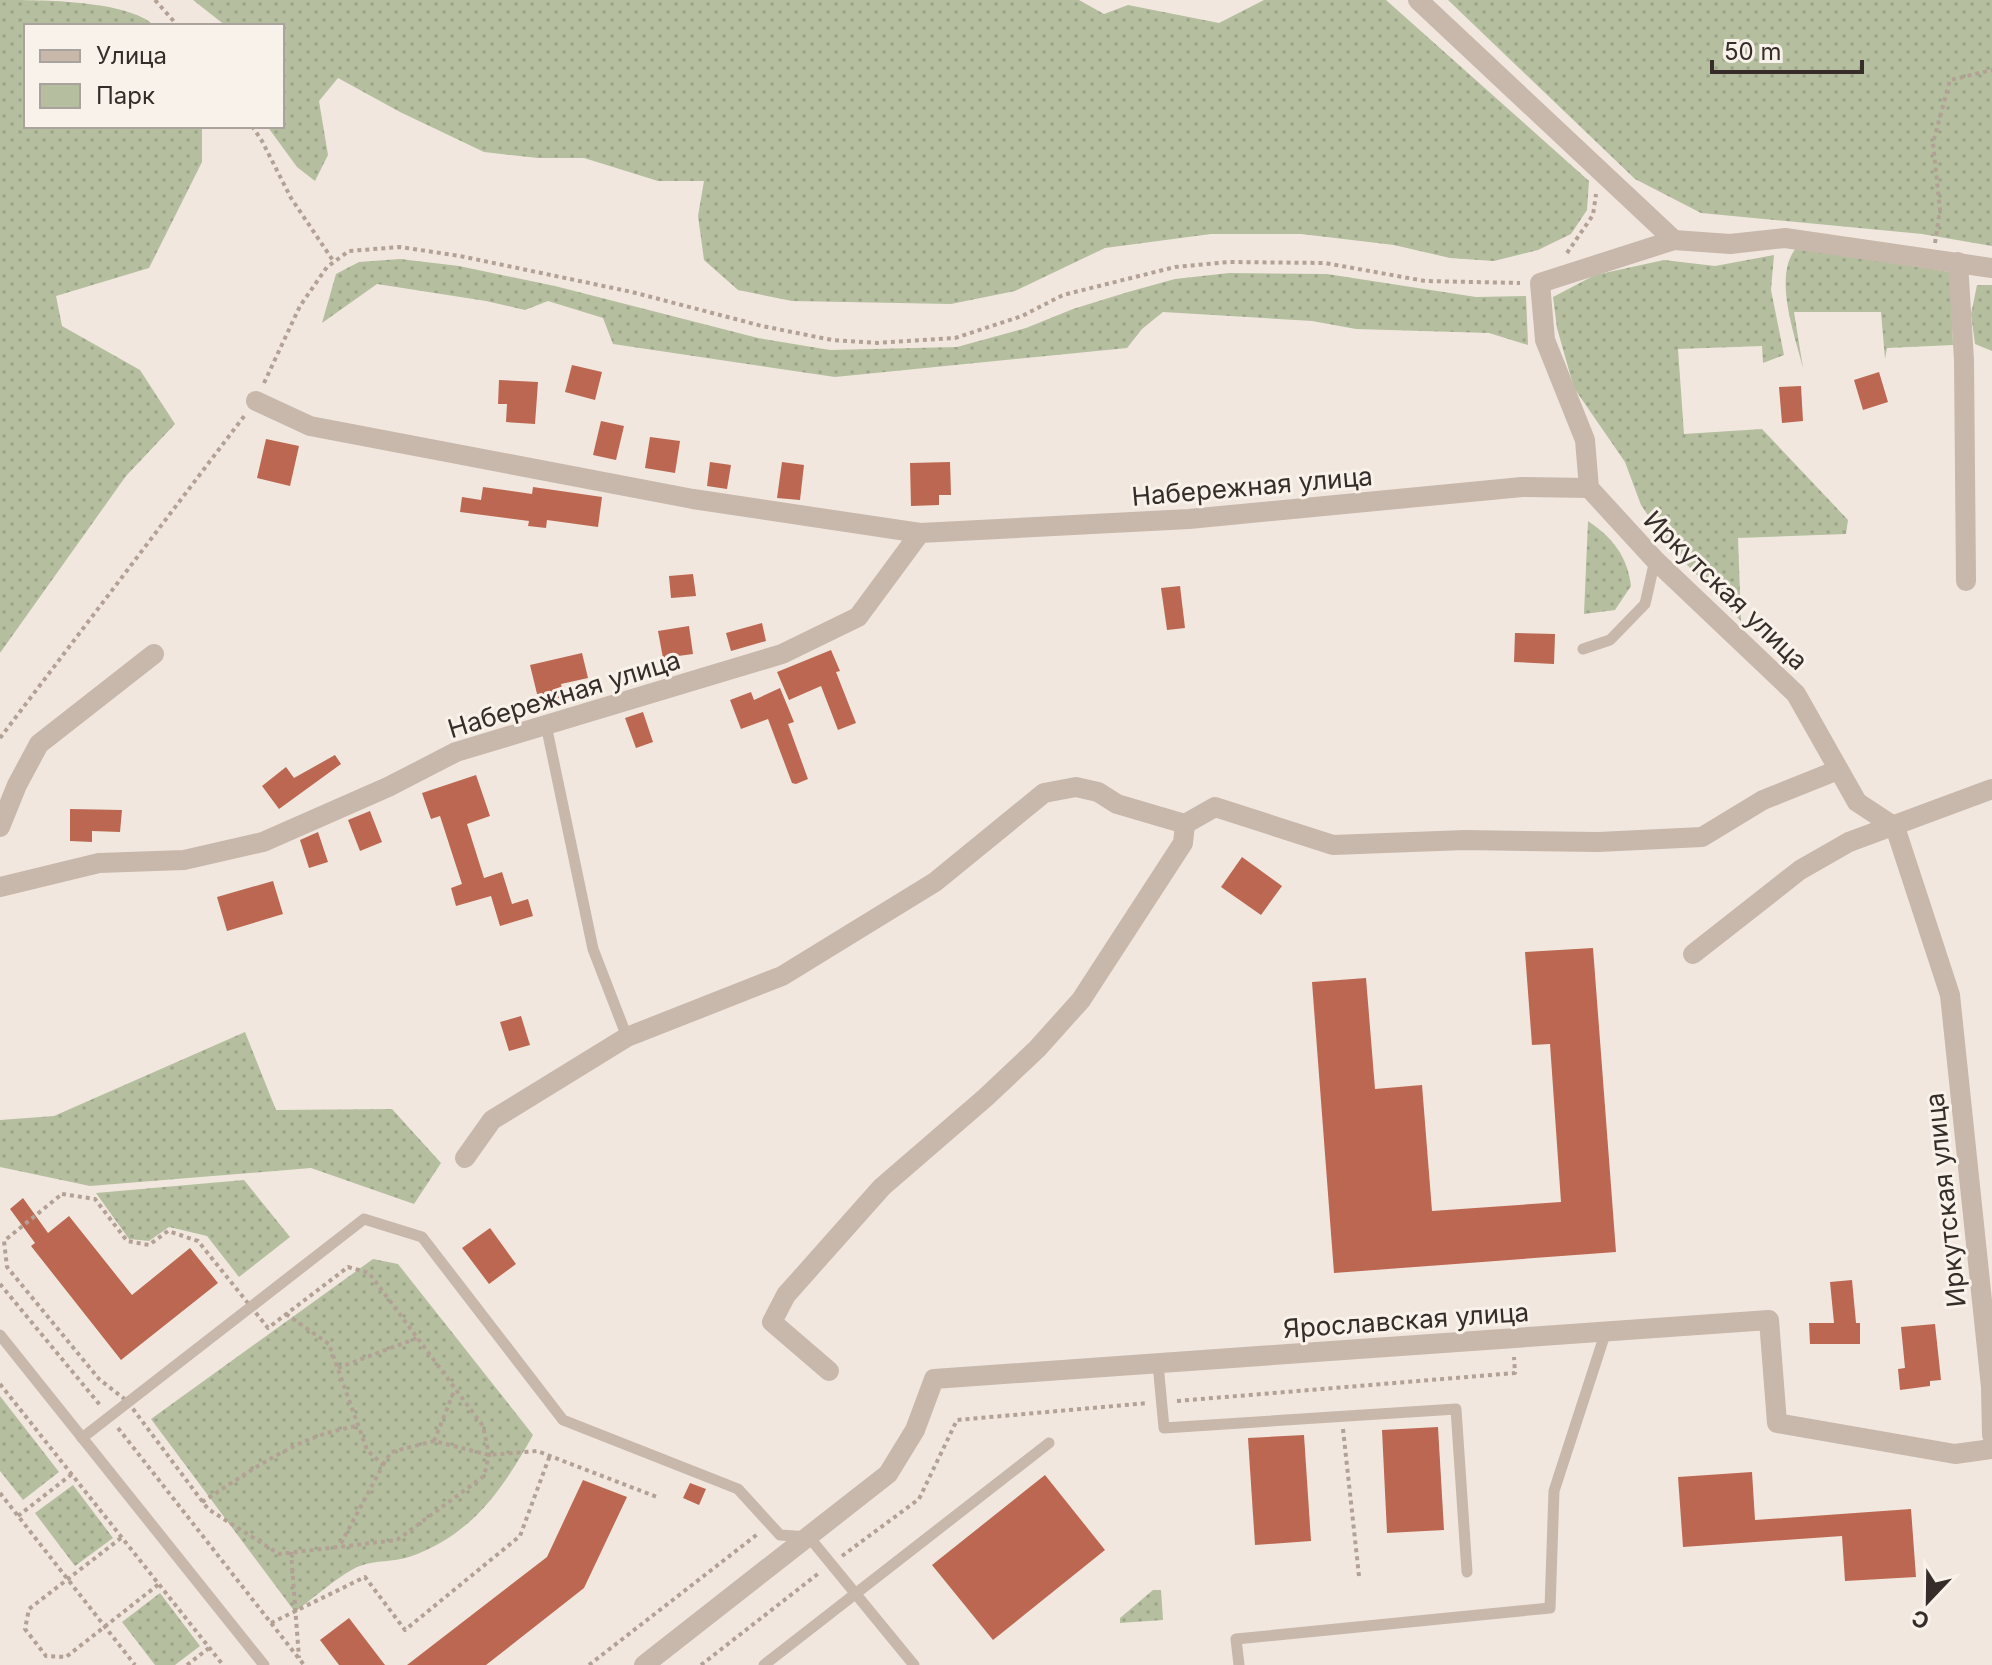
<svg xmlns="http://www.w3.org/2000/svg" width="1992" height="1665" font-family="Inter,sans-serif">
	<style>
		.green { fill: url(#green-dots) }
		.building { fill: #bc6751 }
		.lines { fill: none; stroke-linecap: round; stroke-linejoin: round }
		.path { stroke: #b4a195; stroke-width: 4; stroke-dasharray: 4 4; stroke-linecap: butt }
		.lane { stroke: #c8b7ab; stroke-width: 11 }
		.street { stroke: #c8b7ab; stroke-width: 20 }
		.labels { text-anchor: middle; dominant-baseline: central; stroke-width: 6; stroke-linejoin: round; paint-order: stroke }
		.street-label { font-size: 26px; fill: #362d2a; stroke: #f8f2ea }
	</style>
	<defs>
		<pattern id="green-dots" width="8" height="8" patternUnits="userSpaceOnUse" patternTransform="scale(2)"><rect width="8" height="8" fill="#b5bf9f"/><path d="M2 2h.1M6 6h.1" fill="none" stroke="#9ca489" stroke-width="1.8" stroke-linecap="round"/></pattern>
	</defs>
	<rect width="100%" height="100%" fill="#f1e7de"/>
	<g class="green">
		<path d="M0,0c42,0 128,0 155,26h-129v100h176v36l-53,106 -93,28 6,30 78,44 35,54 -49,52 -126,177z"/>
		<path d="M193,0h886l25,14 24,-9 91,18 45,-23h122l203,181 -2,29 -16,24 -33,16 -44,11 -44,-3 -56,-13 -93,-11h-90l-106,14 -90,43 -64,13 -159,-3 -54,-11 -34,-30 -6,-44 6,-35h-46l-74,-23h-46l-54,-6 -84,-40 -62,-34 -19,23 9,54 -13,26 -18,-14 -30,-41h15v-100h-56z"/>
		<path d="M1448,0h544v246l-70,-12 -221,-21 -66,-34z"/>
		<path d="M1797,247l153,25 3,73 -66,3 -2,11 -4,-47h-87l9,56c-8,-33 -31,-93 -6,-121z"/>
		<path d="M1774,255l-3,35 13,65 -21,8 -1,-17 -84,3 6,85 78,-5 86,91 -2,14 -108,4 3,83 -71,-74 -29,-42 -16,-43 -51,-74 -17,-60 -4,-31 42,-22 69,-15 51,6z"/>
		<path d="M400,259l59,7 96,20 203,52 72,12 127,-3 69,-19 47,-19 55,-17 47,-13 54,-6 98,1 149,23 50,-1 2,49 -39,-12 -133,-4 -44,-8 -149,-9 -21,17 -15,19 -292,29 -222,-33 -10,-26 -55,-17 -23,9 -39,-9 -109,-17 -55,39 14,-49 23,-12z"/>
		<path d="M1977,285h15v66l-17,-7 -4,-30z"/>
		<path d="M1588,521c25,17 39,35 43,65l-16,24 -31,4z"/>
		<path d="M245,1032l31,78 116,-1 49,54 -27,41 -103,-36 -221,18 -90,-19v-47l54,-4z"/>
		<path d="M244,1180l46,57 -51,40 -32,-41 -38,-9 -20,14 -20,-2 -33,-46z"/>
		<path d="M373,1259l25,5 135,171c-30,54 -62,101 -124,122 -16,5 -33,3 -49,9 -17,6 -49,34 -65,46l-144,-193z"/>
		<path d="M0,1396l59,76 -36,28 -23,-29z"/>
		<path d="M73,1485l40,53 -38,28 -40,-53z"/>
		<path d="M1153,1590h8l2,30 -43,3v-5z"/>
		<path d="M160,1593l40,53 -25,19h-20l-33,-43z"/>
	</g>
	<g class="building">
		<path d="M572,365l30,7 -7,28 -30,-8z"/>
		<path d="M1879,372l9,30 -25,8 -9,-30z"/>
		<path d="M499,380l39,2 -3,42 -29,-2 1,-18h-9z"/>
		<path d="M1801,386l2,35 -21,2 -3,-36z"/>
		<path d="M601,421l23,5 -8,34 -23,-5z"/>
		<path d="M650,437l30,4 -5,32 -30,-5z"/>
		<path d="M266,439l33,7 -9,40 -33,-8z"/>
		<path d="M710,462l21,3 -4,24 -20,-3z"/>
		<path d="M782,462l22,3 -4,35 -23,-2z"/>
		<path d="M950,462l1,33h-12v10l-28,1 -1,-43z"/>
		<path d="M483,487l49,7 1,-7 69,10 -4,30 -51,-7 -1,8 -18,-2 1,-5 -69,-9 2,-15 19,3z"/>
		<path d="M693,574l3,22 -25,2 -2,-22z"/>
		<path d="M1180,586l5,42 -18,2 -6,-42z"/>
		<path d="M762,623l4,18 -35,10 -5,-18z"/>
		<path d="M689,626l4,28 -30,4 -5,-27z"/>
		<path d="M1515,633l40,1 -1,30 -40,-2z"/>
		<path d="M831,650l9,21 -4,1 20,51 -18,7 -17,-44 -32,14 -12,-28z"/>
		<path d="M582,653l6,25 -27,6 3,13 -25,5 -9,-37z"/>
		<path d="M780,688l14,34 -6,2 20,55 -12,5 -4,-1 -24,-64 -27,10 -11,-29 21,-8 3,8z"/>
		<path d="M643,712l10,30 -17,6 -11,-30z"/>
		<path d="M335,755l6,9 -62,45 -17,-23 24,-19 8,11z"/>
		<path d="M476,775l14,41 -23,8 17,54 18,-6 10,32 16,-5 5,17 -33,10 -9,-30 -35,10 -5,-18 11,-4 -22,-68 -9,3 -9,-26z"/>
		<path d="M70,809l52,1 -2,22 -28,-1v11l-22,-1z"/>
		<path d="M370,811l12,31 -22,9 -12,-31z"/>
		<path d="M318,832l10,30 -19,6 -9,-28z"/>
		<path d="M1242,857l40,29 -21,29 -40,-28z"/>
		<path d="M273,881l10,33 -56,17 -10,-34z"/>
		<path d="M1593,948l23,304 -282,21 -22,-291 54,-4 9,111 47,-4 10,126 129,-9 -11,-158 -18,1 -7,-93z"/>
		<path d="M521,1016l9,29 -21,6 -9,-29z"/>
		<path d="M23,1198l25,35 21,-17 63,79 58,-47 28,35 -97,77 -90,-114 4,-3 -25,-34z"/>
		<path d="M490,1228l26,36 -27,20 -27,-36z"/>
		<path d="M1852,1280l4,43h4v21h-50l-1,-21h25l-4,-41z"/>
		<path d="M1935,1324l6,56 -11,1v5l-30,4 -2,-21 7,-1 -4,-41z"/>
		<path d="M1438,1427l6,103 -57,3 -5,-103z"/>
		<path d="M1304,1435l7,106 -56,4 -7,-107z"/>
		<path d="M1752,1472l3,48 156,-11 5,68 -71,4 -3,-45 -159,11 -5,-70z"/>
		<path d="M1045,1475l60,75 -112,90 -61,-75z"/>
		<path d="M583,1480l44,17 -43,91 -98,77h-79l140,-108z"/>
		<path d="M690,1483l16,6 -7,16 -16,-7z"/>
		<path d="M349,1618l36,47h-46l-19,-25z"/>
	</g>
	<g class="lines">
		<g class="path">
			<path d="M155,0l23,26"/>
			<path d="M252,126l10,15 29,57 43,64"/>
			<path d="M1935,243l5,-33 -7,-67 17,-63 42,-10"/>
			<path d="M1567,253l26,-38 3,-21"/>
			<path d="M264,383l36,-77 27,-39 22,-16 51,-4 60,9 172,36 130,34 70,14 45,3 78,-5 67,-22 41,-21 112,-28 53,-5 97,1 100,18 95,2"/>
			<path d="M0,738l245,-323"/>
			<path d="M62,1194l33,5 32,42 22,4 19,-14 30,10 70,87 80,-61 21,6 114,153 6,29 -5,21 -87,64 -118,14 -71,-45 -81,-108 -28,-22 -92,-112 -3,-26z"/>
			<path d="M0,1284l100,121"/>
			<path d="M286,1314l43,30 38,106 16,15 -44,82"/>
			<path d="M338,1368l79,-30"/>
			<path d="M0,1384l223,281"/>
			<path d="M1177,1401l338,-28 -1,-16"/>
			<path d="M118,1428l186,237"/>
			<path d="M1343,1429l16,147"/>
			<path d="M434,1441l21,-52"/>
			<path d="M383,1465l8,-13 43,-11 55,14 48,-4 120,46"/>
			<path d="M0,1493l135,172"/>
			<path d="M202,1502c49,-31 97,-68 157,-76"/>
			<path d="M18,1516l54,-42"/>
			<path d="M121,1538l-92,71 -4,20 21,27 20,1 93,-73"/>
			<path d="M291,1552l8,106"/>
			<path d="M842,1556l77,-57 38,-79 191,-17"/>
			<path d="M271,1623l94,-46 40,53 115,-94 30,-81"/>
			<path d="M187,1665l22,-17"/>
			<path d="M589,1665l170,-132"/>
			<path d="M701,1665l118,-92"/>
		</g>
		<g class="lane">
			<path d="M1583,649l27,-9 35,-36 10,-44"/>
			<path d="M546,725l47,224 34,88"/>
			<path d="M0,1335l264,330"/>
			<path d="M1158,1364l6,64 292,-19 11,163"/>
			<path d="M82,1438l282,-219 58,18 141,183 175,69 42,46 29,2 105,128"/>
			<path d="M764,1665l285,-222"/>
			<path d="M1239,1665l-3,-26 314,-31 4,-117 52,-160"/>
		</g>
		<g class="street">
			<path d="M1418,0l256,240"/>
			<path d="M1958,262l6,98 2,221"/>
			<path d="M1992,268l-207,-30 -55,6 -56,-4 -134,43 5,57 40,100 4,48 66,72 141,134 61,108 38,25 55,168 41,392 1,48"/>
			<path d="M256,401l54,25 383,73 227,34 269,-14 333,-32 67,1"/>
			<path d="M0,827l17,-42 22,-41 115,-90"/>
			<path d="M0,887l99,-24 85,-3 79,-18 125,-55 68,-35 326,-98 76,-37 62,-84"/>
			<path d="M1693,954l107,-84 49,-28 143,-53"/>
			<path d="M465,1158l27,-38 135,-83 155,-61 153,-94 109,-89 32,-6 22,5 19,12 68,20"/>
			<path d="M829,1371l-57,-49 14,-27 96,-108 103,-89 52,-49 44,-49 102,-157 2,-19 30,-17 118,38 132,-5 133,2 104,-5 61,-37 75,-30"/>
			<path d="M644,1665l244,-191 27,-44 19,-51 835,-59 8,103 178,31 37,-5"/>
		</g>
	</g>
	<g class="labels">
		<g class="street-label">
			<text transform="translate(1252 486) rotate(-5)">Набережная улица</text>
			<text transform="translate(1726 590) rotate(44)">Иркутская улица</text>
			<text transform="translate(564 694) rotate(-17)">Набережная улица</text>
			<text transform="translate(1945 1200) rotate(-96)">Иркутская улица</text>
			<text transform="translate(1406 1320) rotate(-4)">Ярославская улица</text>
		</g>
	</g>
	<rect x="24" y="24" width="260" height="104" fill="#f8f2ea" stroke="#aaa39d" stroke-width="2"/>
	<rect x="40" y="50" width="40" height="12" fill="#c8b7ab" stroke="#aaa39d" stroke-width="2"/>
	<text x="96" y="64" font-size="24" fill="#362d2a">Улица</text>
	<rect x="40" y="84" width="40" height="24" fill="#b5bf9f" stroke="#aaa39d" stroke-width="2"/>
	<text x="96" y="104" font-size="24" fill="#362d2a">Парк</text>
	<g transform="translate(1928 1601) rotate(202)" stroke="#f8f2ea" stroke-width="6" paint-order="stroke">
	<path d="M0-6L14 30L0 20L-14 30Z" fill="#362d2a"/>
	<text y="-12" font-size="22" font-weight="bold" text-anchor="middle" fill="#362d2a">С</text>
	</g>
	<path d="M1712 60v12h150v-12" fill="none" stroke="#362d2a" stroke-width="4"/>
	<text x="1724" y="60" font-size="24" fill="#362d2a" stroke="#f8f2ea" stroke-width="6" paint-order="stroke">50 m</text>
</svg>
